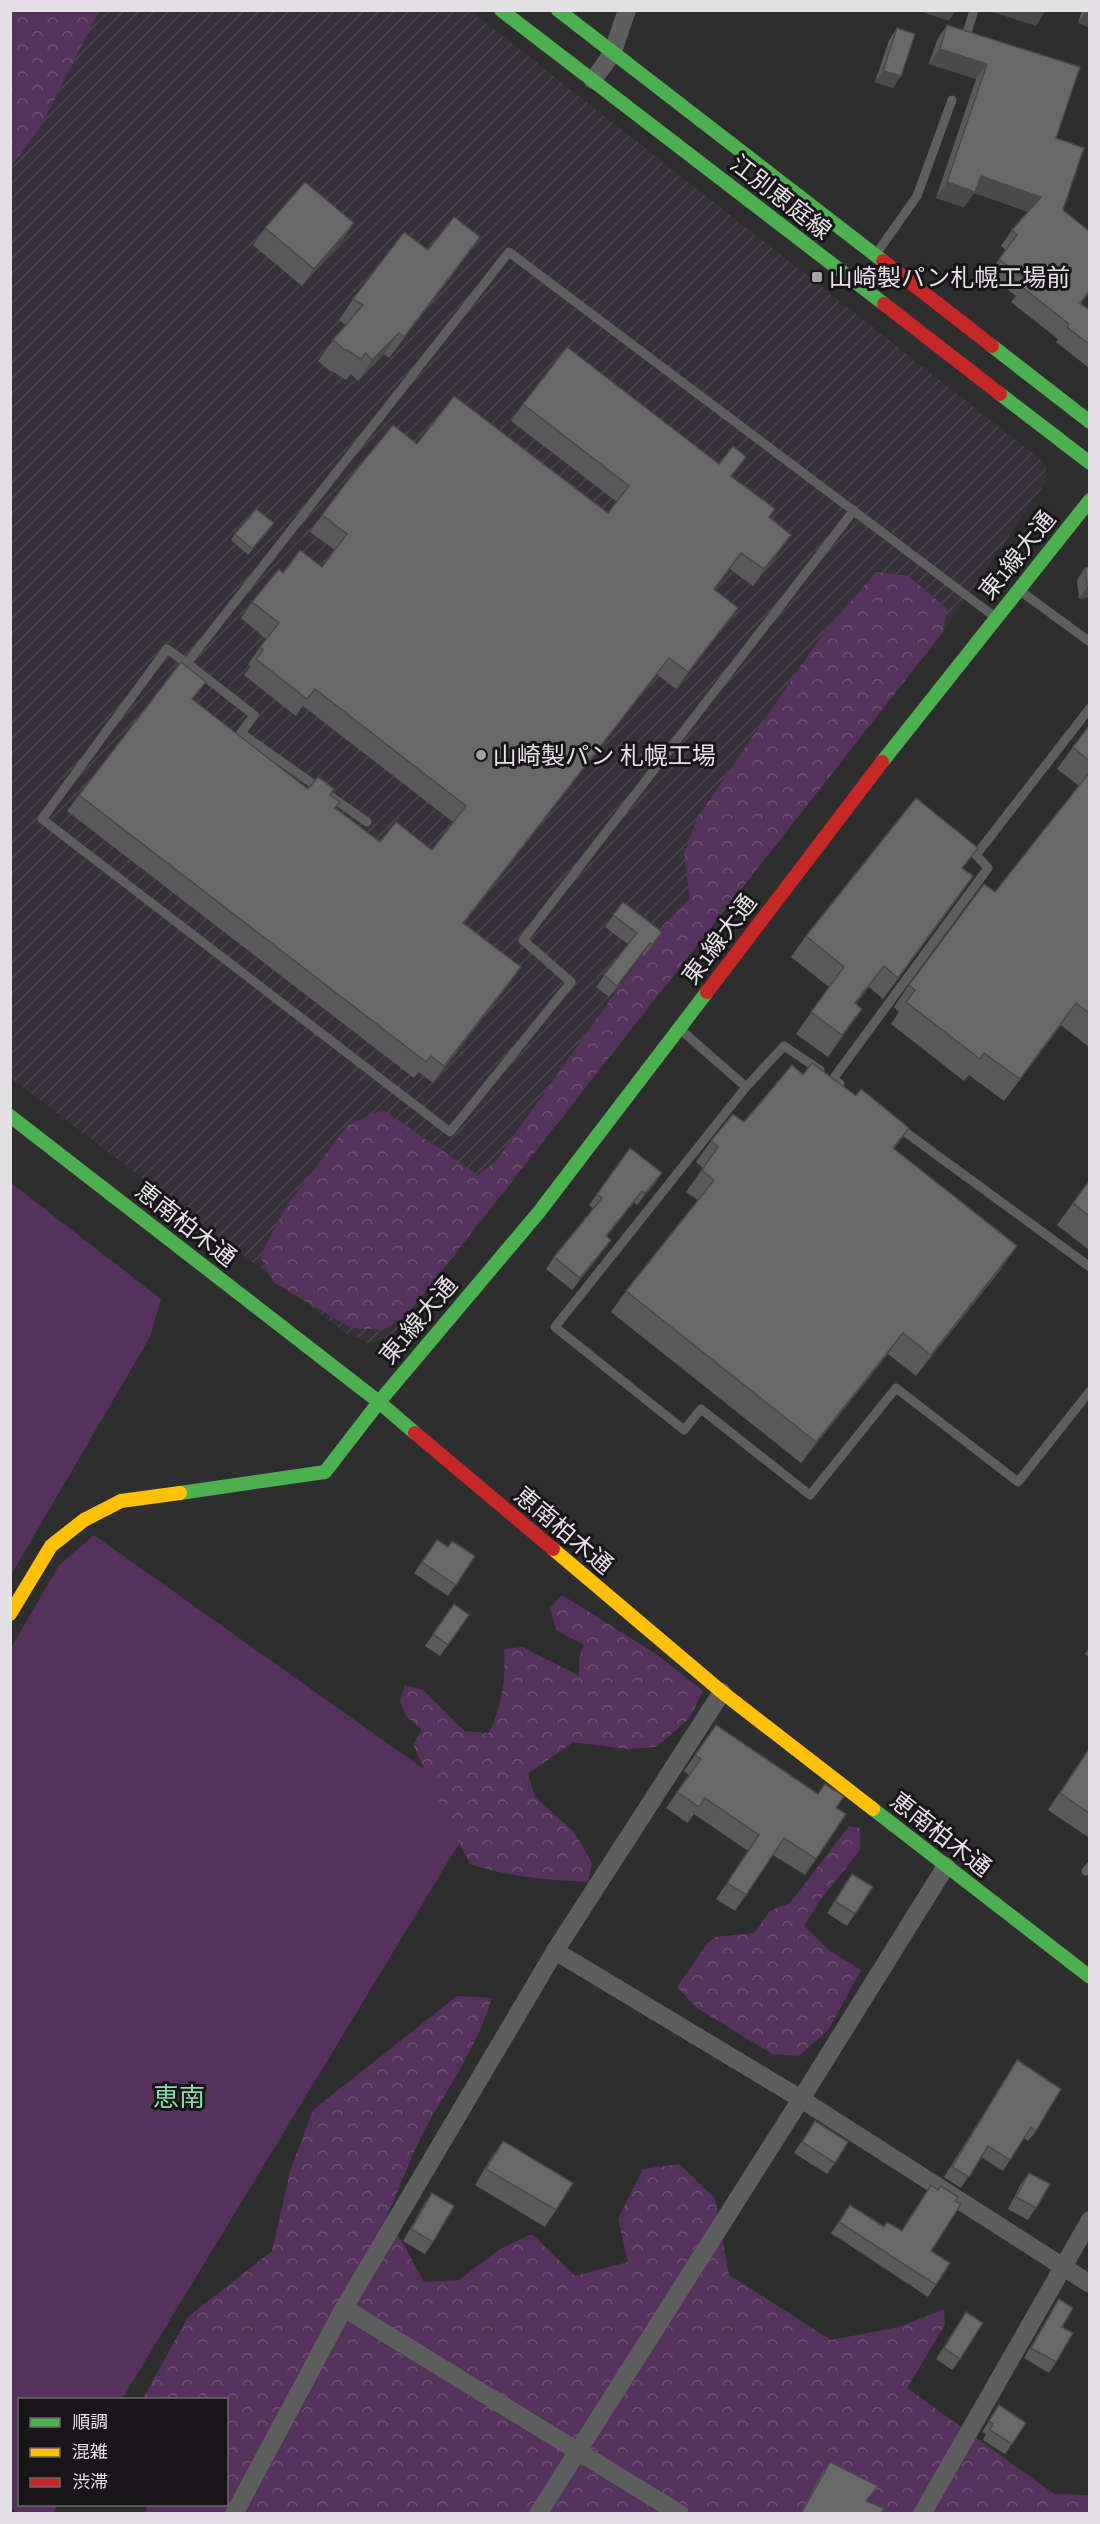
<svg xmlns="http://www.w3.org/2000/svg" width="1100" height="2524" font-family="'Zilla Slab','Noto Sans JP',serif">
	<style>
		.industrial { fill: url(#industrial-furrows) }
		.green { fill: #54325b }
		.forest { fill: url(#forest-crowns) }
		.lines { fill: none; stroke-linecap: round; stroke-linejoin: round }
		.lane { stroke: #5f5e5f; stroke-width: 9 }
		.street { stroke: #5f5e5f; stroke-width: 18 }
		.fast { stroke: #4caf50; stroke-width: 14 }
		.slow { stroke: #ffc107; stroke-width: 14 }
		.jam { stroke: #c62828; stroke-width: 14 }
		.wall { fill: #5b5a5b }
		.shaded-wall { fill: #4a4a4a }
		.building { fill: #6a696a; stroke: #4a4a4a; stroke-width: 1.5 }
		.poi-dot { fill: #a4a2a4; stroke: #171517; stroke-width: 2 }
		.labels { text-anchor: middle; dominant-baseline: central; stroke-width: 6; stroke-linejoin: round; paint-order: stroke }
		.street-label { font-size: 24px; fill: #e3e1e3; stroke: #171517 }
		.poi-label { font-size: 24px; fill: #e3e1e3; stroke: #171517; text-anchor: start }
		.neighbourhood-label { font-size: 26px; fill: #8bdaae; stroke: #171517 }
	</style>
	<defs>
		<pattern id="industrial-furrows" width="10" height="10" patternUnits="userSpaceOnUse" patternTransform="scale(1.5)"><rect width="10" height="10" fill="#373139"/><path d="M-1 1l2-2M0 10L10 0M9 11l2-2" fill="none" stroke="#4a454c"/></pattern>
		<pattern id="forest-crowns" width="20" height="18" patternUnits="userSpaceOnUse" patternTransform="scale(1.5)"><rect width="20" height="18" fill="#54325b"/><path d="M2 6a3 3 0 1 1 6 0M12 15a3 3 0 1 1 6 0" fill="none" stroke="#6c4f72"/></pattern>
	</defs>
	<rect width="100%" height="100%" fill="#2f2e2f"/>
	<path class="industrial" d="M55,11h416l569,448 6,8 1,13 -104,152 -554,707 -21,4 -24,-11 -333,-254 -1,-990z"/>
	<g class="green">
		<path d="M11,1183l150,116 -11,38 -139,238z"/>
		<path d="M94,1535l386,274 -358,590 -102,1v104l38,1 -5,8h-34l-8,-5v-860l48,-83z"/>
	</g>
	<g class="forest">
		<path d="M11,10l88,1 -58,115 -30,40z"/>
		<path d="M876,572l33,4 38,33 -4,23 -537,684 -23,14 -32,-2 -78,-46 -13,-26 27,-51 61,-80 35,-15 95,65 18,-14 168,-237 26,-25 -6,-45 13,-36 128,-187z"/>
		<path d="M562,1595l94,59 47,37 -14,28 -33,28 -29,2 -54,-7 -45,32 7,23 39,35 18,31 -4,19c-41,-2 -79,-5 -118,-18l-30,-58 -27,-62 9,-14 -16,-14 -6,-15 5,-16 18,5 41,41 25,2c13,-28 17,-53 15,-84l19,-2 56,29v-19l5,-12 -28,-15 -6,-22z"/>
		<path d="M849,1826l11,2v22l-40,50 -16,26 25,24 32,20 -32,59 -30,27 -27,-2 -75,-46 -20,-21 30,-43 8,-7 39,-4 16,-22 20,-8z"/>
		<path d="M457,1996l35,2c-14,45 -37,80 -61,120 -17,30 -29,65 -44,97l37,67 35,-2 41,-31 32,-15 43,42 53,-14 -10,-43 25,-50 36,-5 36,34 14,77 102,65 68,-13 45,-18 1,16 -38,63 147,106 35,1v18h-942l-1,-8 80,-1v-104h-84l46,-83 84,-66 19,-83 22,-58z"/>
	</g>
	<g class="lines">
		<g class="lane">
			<path d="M967,33l7,-23"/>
			<path d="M876,254l41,-58 35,-96"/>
			<path d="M854,510l-331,430 48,42 -121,150 -408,-313 125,-170 20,14 322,-411 486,365"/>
			<path d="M1019,590l71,52"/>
			<path d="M187,663l67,52 -13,18 126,89"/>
			<path d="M681,1030l65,57 38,-41 36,24"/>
			<path d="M840,1084l-7,-5 155,-211 -12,-13 114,-147"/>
			<path d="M746,1087l-191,240 129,103 17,-21 109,86 86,-107 122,94 72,-91"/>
			<path d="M897,1126l193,141"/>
			<path d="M1086,1871l4,-5"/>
		</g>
		<g class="street">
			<path d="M593,80l19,-26 15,-44"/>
			<path d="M555,1951l246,148 289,185"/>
			<path d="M344,2308l336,206"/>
			<path d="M234,2514l110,-206 211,-357 167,-259"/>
			<path d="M538,2514l263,-415 145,-233"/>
			<path d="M922,2514l168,-294"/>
		</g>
		<g class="fast">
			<path d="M501,10l383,294"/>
			<path d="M558,10l325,251"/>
			<path d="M992,346l98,76"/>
			<path d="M1000,394l90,69"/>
			<path d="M882,762l208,-262"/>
			<path d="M10,1116l369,286 36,31"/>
			<path d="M180,1493l145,-21 54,-70 160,-190 168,-220"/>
			<path d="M873,1809l217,168"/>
		</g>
		<g class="slow">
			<path d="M553,1549l169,143 151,117"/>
			<path d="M10,1614l41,-68 33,-26 37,-19 59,-8"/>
		</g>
		<g class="jam">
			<path d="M883,261l109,85"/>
			<path d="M884,304l116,90"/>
			<path d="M707,992l175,-230"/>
			<path d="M415,1433l138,116"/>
		</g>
	</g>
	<g class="wall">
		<path d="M1082,10h7v17l-11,-4z"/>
		<path d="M947,25l133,42 -24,71 7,72 26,83 -8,10 8,7v58l-33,-26 2,-3 -47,-37 5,-6 -28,-22 18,-24 -5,-4 11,-16 17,-18 -55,-19 -10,14 -28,-9 40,-119 -47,-15 8,-24z"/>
		<path d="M897,28l-4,60 -18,-6 14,-42z"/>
		<path d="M354,223l-12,17 -40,46 -49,-41 12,-17z"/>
		<path d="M480,237l-15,21 -76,100 -5,-4 -26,27 -7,-7 -5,6 -14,-9 -1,1 -13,-11 15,-21 13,-15 -7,-5 14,-21 75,-49z"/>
		<path d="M523,404l209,72 38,41 9,35 -26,34 -23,-17 -16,20 12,35 -50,65 -19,-15 -193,249 57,44 -12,17 -76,99 -14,-11 -5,6 -347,-267 12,-16 114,-95 115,89 22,6 6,13 44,34 52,8 21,-28 -150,-116 -7,10 -52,-41 7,-9 -3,-2 18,-25 -25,-21 11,-16 31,-29 39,-6 13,-17 -25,-18 12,-17 95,-71 191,69 9,-11 -106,-81z"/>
		<path d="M270,529l-22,26 -17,-15 4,-6z"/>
		<path d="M1089,567v32v-2l-10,2 -2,-19 8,-12z"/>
		<path d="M1089,726v321l-28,-22 -57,76 -35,-26 -5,6 -73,-57 8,-12 -5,-5 15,-22 86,-93 84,-106 -22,-17 16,-22z"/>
		<path d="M963,869l10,7 -15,22 -75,101 -14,-12 -13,17 6,5 -34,48 -32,-23 33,-47 -38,-30 15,-21z"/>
		<path d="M623,902l31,41 -10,13 -2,-2 -33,43 -13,-10 32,-43 -23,-17z"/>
		<path d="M803,1075l53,21 53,32 -15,21 108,119 -86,108 -28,-22 -87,109 -190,-151 15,-21 72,-91 -12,-8 17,-24 -7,-6 15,-21 33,-19z"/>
		<path d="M630,1148l32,25 -25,32 -3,-3 -27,34 4,4 -8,11 -31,39 -26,-21 8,-12 40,-48 -5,-4z"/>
		<path d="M1089,1181v69l-32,-25z"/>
		<path d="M437,1540l11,7 27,9 -27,40 -34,-23z"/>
		<path d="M454,1604l15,11 -29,41 -15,-10z"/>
		<path d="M1089,1648v9l-4,-3z"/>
		<path d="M716,1725l120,83 -20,51 -11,16 -32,-20 -38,56 -19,-12 32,-48 -54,-37 -6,9 -22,-15 23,-33 -5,-4z"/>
		<path d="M1089,1748v87l-1,2 -40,-27z"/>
		<path d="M852,1874l3,40 -8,12 -20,-13z"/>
		<path d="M1017,2060l19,71 -8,10 -4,-3 -21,33 -22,-14 -20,31 -17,-11z"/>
		<path d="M815,2121l20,42 -8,11 -33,-21z"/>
		<path d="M503,2141l53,69 -11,17 -70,-42 16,-27z"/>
		<path d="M1029,2173l7,35 -8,12 -20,-11 13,-25z"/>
		<path d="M931,2185v66l19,12 -22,34 -97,-64 19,-28 34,22 17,4z"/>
		<path d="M432,2193l1,49 -8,12 -22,-13 21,-37z"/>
		<path d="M1059,2299l3,28 -6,35 -7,11 -25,-15 28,-48z"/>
		<path d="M966,2312l-6,47 -8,11 -16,-11z"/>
		<path d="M999,2405l27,18 -21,31 -22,-14 3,-6 -4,-2z"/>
		<path d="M830,2462l37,39 14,13h-81l23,-43z"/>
	</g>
	<g class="shaded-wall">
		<path d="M921,10h35l-7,11 -29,-10z"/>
		<path d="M993,10h53l-10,16 -43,-14z"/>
		<path d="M1087,10h2v17l-11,-4z"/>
		<path d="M940,49l47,15 -11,15 -47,-15z"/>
		<path d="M883,71l18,5 -8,12 -18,-6z"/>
		<path d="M981,176l60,21 -10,15 -57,-19 -10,14 -28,-9 11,-16z"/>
		<path d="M354,223l-12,17 -40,46 12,-17z"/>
		<path d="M480,237l-15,21 -76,100 15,-21z"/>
		<path d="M399,333l-15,21 -26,27 14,-21z"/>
		<path d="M791,535l-12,17 -26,34 11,-17z"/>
		<path d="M741,553l-11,16 -28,36z"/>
		<path d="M1087,587h2v10l-10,2z"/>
		<path d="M738,608l-12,16 -50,65 12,-17z"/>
		<path d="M669,658l-12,16 -205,265 11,-16z"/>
		<path d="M973,876l-15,22 -75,101 15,-21z"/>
		<path d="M884,966l-15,21 -29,37 15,-21z"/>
		<path d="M521,967l-12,17 -76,99 11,-17z"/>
		<path d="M1076,1003l-15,22 -57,76 16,-22z"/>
		<path d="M862,1009l-15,21 -19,27 14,-22z"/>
		<path d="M662,1173l-8,12 -17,20 8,-12z"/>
		<path d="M642,1191l-8,11 -36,45 8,-11z"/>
		<path d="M611,1240l-8,11 -31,39 8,-12z"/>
		<path d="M1017,1246l-15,22 -86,108 15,-21z"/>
		<path d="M903,1333l-15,21 -87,109 15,-21z"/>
	</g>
	<g class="building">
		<path d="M947,25l133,42 -24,71 28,10 -21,62 26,21v60l-9,12 9,7v34l-22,-17 2,-3 -47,-37 5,-6 -28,-22 18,-24 -5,-5 29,-33 -60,-21 -6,16 -28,-10 40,-118 -47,-15z"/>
		<path d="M897,28l18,6 -14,42 -18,-5z"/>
		<path d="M305,182l49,41 -40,46 -49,-41z"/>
		<path d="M454,217l26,20 -76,100 -5,-4 -27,27 -6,-7 -5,6 -14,-9 -1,1 -13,-11 30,-35 -10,-6 51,-67 24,18z"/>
		<path d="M567,347l152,117 14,-18 13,11 -15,19 44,33 -6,8 22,18 -27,34 -23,-16 -27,36 24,19 -50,64 -19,-14 -206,265 58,44 -77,99 -13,-10 -5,6 -347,-267 102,-133 25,20 -14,17 116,90 10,-12 16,12 -4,6 10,7 -5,6 45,34 16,-20 36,28 34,-44 -151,-117 -8,10 -51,-40 7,-9 -3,-3 19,-24 -27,-21 27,-33 4,4 17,-23 22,17 25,-33 -25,-19 27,-36 44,-54 24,19 37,-48 154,117 21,-27 -106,-82z"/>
		<path d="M256,509l18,14 -22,26 -17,-15z"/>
		<path d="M1089,567v20h-2l-2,-19z"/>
		<path d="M1089,726v35l-16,-14z"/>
		<path d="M1089,773v240l-13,-10 -56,76 -36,-26 -4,6 -74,-57 9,-12 -6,-5 75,-101 11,8z"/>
		<path d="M916,798l62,50 -16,20 11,8 -75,102 -14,-12 -29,37 7,6 -20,26 -31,-23 33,-45 -38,-31z"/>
		<path d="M623,902l39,30 -10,13 -2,-2 -33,43 -13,-11 33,-42 -24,-18z"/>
		<path d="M812,1063l44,33 5,-7 48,39 -16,20 124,98 -86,109 -28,-22 -87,109 -190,-151 88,-111 -12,-10 16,-23 -7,-6 22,-27 11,8 48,-57 11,10z"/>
		<path d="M630,1148l32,25 -17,20 -3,-2 -36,45 5,4 -31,38 -26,-21 48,-59 -5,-4z"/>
		<path d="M1089,1181v35l-16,-13z"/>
		<path d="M437,1540l11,7 4,-6 23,15 -19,29 -34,-23z"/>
		<path d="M454,1604l15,11 -21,30 -15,-11z"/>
		<path d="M716,1725l102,69 7,-10 19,12 -8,12 10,6 -30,45 -32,-21 -38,57 -19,-12 32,-48 -54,-37 -6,9 -22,-15 24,-33 -6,-4z"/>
		<path d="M1089,1749v64l-29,-20z"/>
		<path d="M852,1874l21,13 -18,27 -20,-13z"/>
		<path d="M1017,2060l44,29 -25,42 -5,-4 -21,33 -22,-14 -19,31 -17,-10z"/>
		<path d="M815,2121l33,21 -13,21 -33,-21z"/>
		<path d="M503,2141l70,42 -17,27 -70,-41z"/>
		<path d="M1029,2173l21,11 -14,24 -20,-11z"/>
		<path d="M931,2185l7,5 3,-4 17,11 -3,4 6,3 -30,47 19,12 -14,22 -97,-63 11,-17 34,22 3,-5 15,9z"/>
		<path d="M432,2193l22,13 -21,36 -22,-13z"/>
		<path d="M1059,2299l14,9 -11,19 11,6 -17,29 -25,-14z"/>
		<path d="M966,2312l17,11 -23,36 -16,-11z"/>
		<path d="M999,2405l27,18 -14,21 -22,-14 3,-6 -4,-3z"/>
		<path d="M830,2462l48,24 -12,15 18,7 -3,6h-80z"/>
	</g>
	<g class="poi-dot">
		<rect x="811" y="271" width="12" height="12" rx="3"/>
		<circle cx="481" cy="755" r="6"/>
	</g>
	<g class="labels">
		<g class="street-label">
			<text transform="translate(781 197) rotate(38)">江別恵庭線</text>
			<text transform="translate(1017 555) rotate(-51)">東1線大通</text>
			<text transform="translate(719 939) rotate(-53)">東1線大通</text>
			<text transform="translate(186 1224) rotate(38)">恵南柏木通</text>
			<text transform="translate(418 1320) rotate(-50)">東1線大通</text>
			<text transform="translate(564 1530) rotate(40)">恵南柏木通</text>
			<text transform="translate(941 1834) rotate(38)">恵南柏木通</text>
		</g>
		<g class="poi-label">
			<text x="829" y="277">山崎製パン札幌工場前</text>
			<text x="493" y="755">山崎製パン 札幌工場</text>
		</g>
		<g class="neighbourhood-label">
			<text x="179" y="2097">恵南</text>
		</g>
	</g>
	<rect width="1100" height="2524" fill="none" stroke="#e3e1e3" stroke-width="24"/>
	<rect x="18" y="2398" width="210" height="108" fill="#171517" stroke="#696769" stroke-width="1.5"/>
	<rect x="30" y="2418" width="30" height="9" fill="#4caf50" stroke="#696769" stroke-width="1.5"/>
	<text x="72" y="2428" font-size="18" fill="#e3e1e3">順調</text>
	<rect x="30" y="2448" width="30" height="9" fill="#ffc107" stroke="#696769" stroke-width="1.5"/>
	<text x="72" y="2458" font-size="18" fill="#e3e1e3">混雑</text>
	<rect x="30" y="2478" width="30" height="9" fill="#c62828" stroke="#696769" stroke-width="1.5"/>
	<text x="72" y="2488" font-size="18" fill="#e3e1e3">渋滞</text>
</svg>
